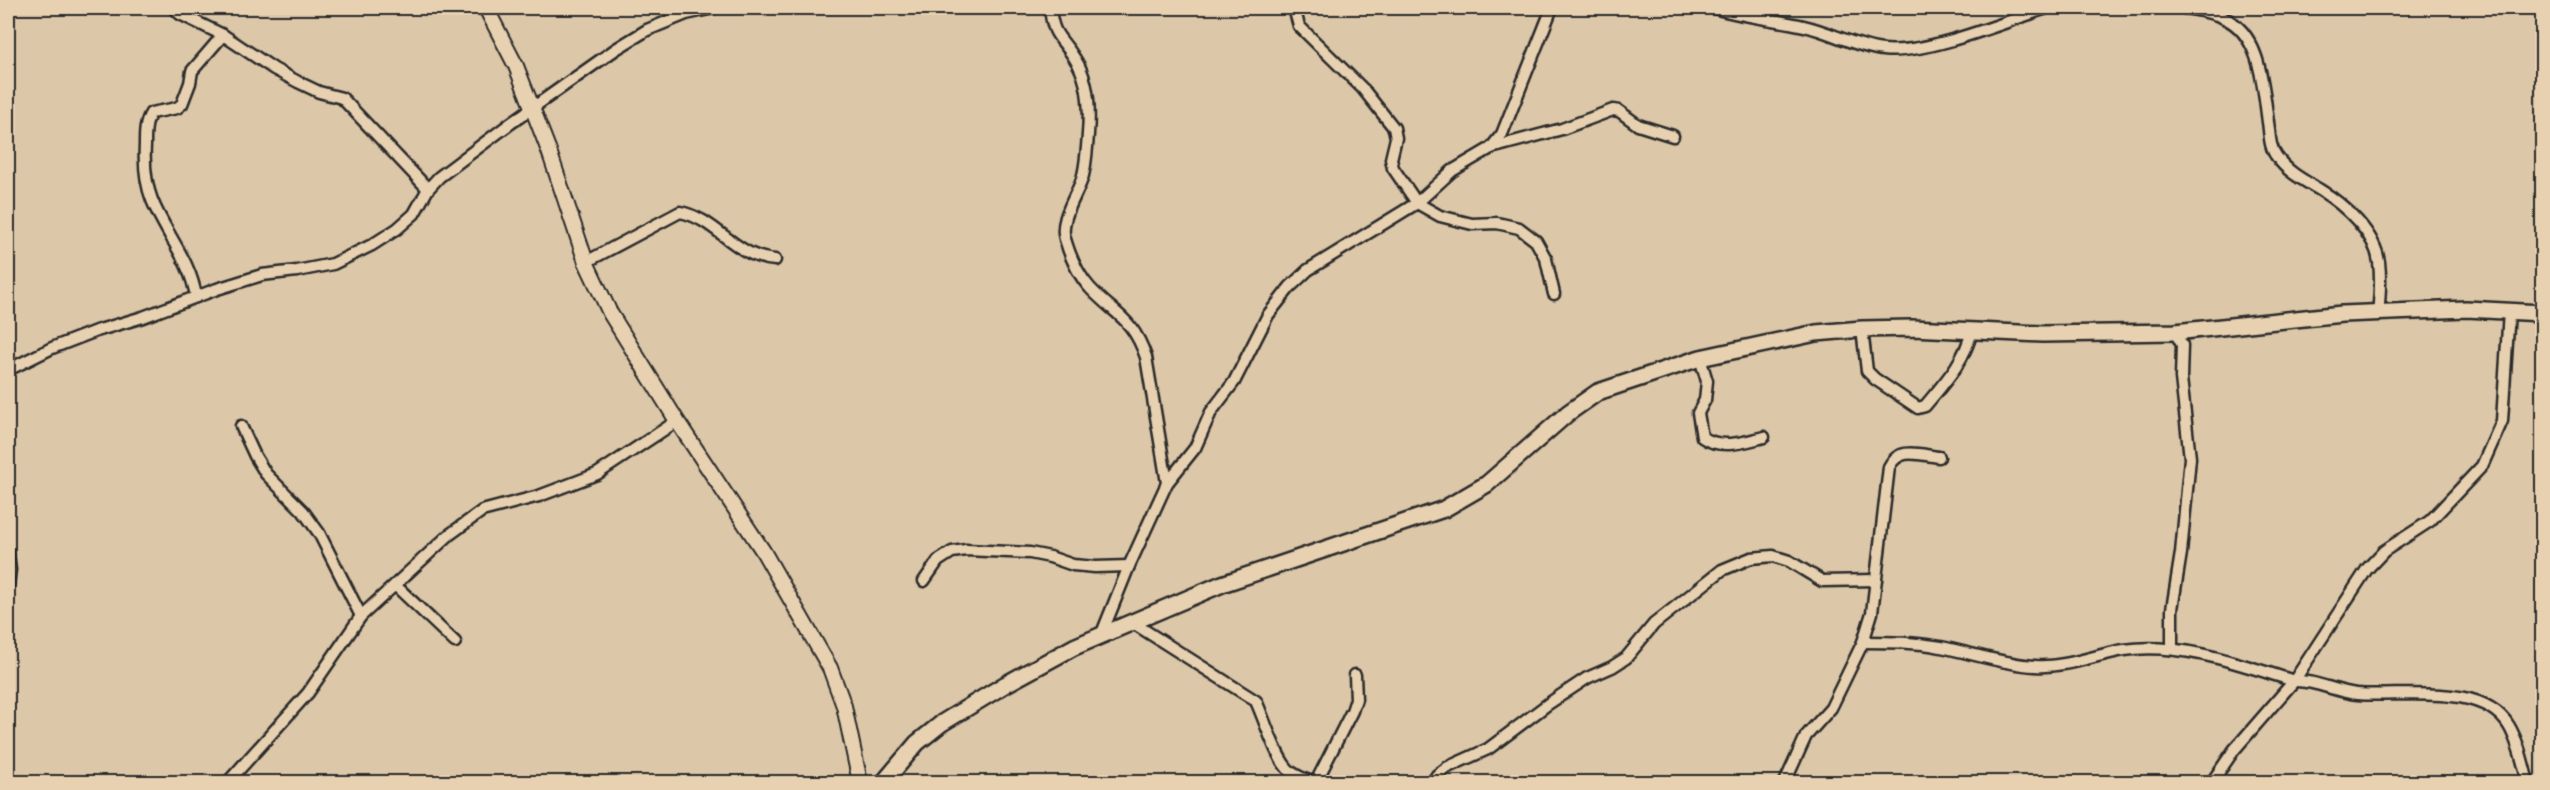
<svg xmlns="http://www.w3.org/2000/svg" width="2550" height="790" font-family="Sriracha,sans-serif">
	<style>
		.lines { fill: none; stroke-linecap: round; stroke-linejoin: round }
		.minor-casing { stroke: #2b2b2b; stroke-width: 15 }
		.tertiary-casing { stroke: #2b2b2b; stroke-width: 18 }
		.secondary-casing { stroke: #2b2b2b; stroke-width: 20 }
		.minor { stroke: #e7d1b0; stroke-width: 10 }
		.tertiary { stroke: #e7d1b0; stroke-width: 14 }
		.secondary { stroke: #e7d1b0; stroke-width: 15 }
	</style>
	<rect width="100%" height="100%" fill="#dcc7a8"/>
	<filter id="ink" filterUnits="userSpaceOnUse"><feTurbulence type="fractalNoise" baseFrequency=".0167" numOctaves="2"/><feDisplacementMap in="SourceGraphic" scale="12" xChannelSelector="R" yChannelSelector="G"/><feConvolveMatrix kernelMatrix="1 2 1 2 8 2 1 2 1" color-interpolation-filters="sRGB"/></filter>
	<g filter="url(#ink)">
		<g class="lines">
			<g class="minor-casing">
				<g id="minor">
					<path d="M174,8l6,6 43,21 51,34 24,13 21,10 23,6 86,91"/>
					<path d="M1050,8c3,30 11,28 25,51 14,21 15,51 13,75 -1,14 -2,32 -6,45 -6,18 -23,41 -17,60 5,17 13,36 25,49 26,28 42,29 56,69l21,126"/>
					<path d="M1294,8l5,18 64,63 31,39 2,10 -5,21 2,9 24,35 23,13 32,8 25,-1 22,5 17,13 10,18 8,35"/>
					<path d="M1714,8c30,9 60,11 90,18 27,6 52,21 79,24 43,5 122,-28 164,-42"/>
					<path d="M2184,8c13,2 28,4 40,10 37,16 39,69 44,104 2,12 1,25 9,35 10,15 28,24 43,33 25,15 55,43 59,72 2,17 1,34 -1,51"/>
					<path d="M1491,148l71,-19 51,-19 6,1 19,14 35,11"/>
					<path d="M586,262l94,-50c37,7 54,45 95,48"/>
					<path d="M196,297c-5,-36 -31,-64 -44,-97 -7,-18 -8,-37 -7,-55 0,-11 0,-23 6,-32l26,-5 5,-4 8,-21 2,-12 31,-36"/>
					<path d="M1862,329l5,42 8,8 43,29 7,-2c20,-24 40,-45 47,-76"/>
					<path d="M1700,358l7,23 -2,19 -7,13 4,24c19,13 42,5 62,0"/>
					<path d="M8,370l44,-22 44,-17 47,-14 74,-28 45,-14 35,-4 36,-7 39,-19 25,-16 17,-15 14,-25 11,-12 72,-54 105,-74 31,-19 39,-16 28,-6"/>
					<path d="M241,426l14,30 11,18 37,37 16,22 42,83"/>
					<path d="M8,553l2,17 -2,15"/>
					<path d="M924,581l14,-20 14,-9 14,-2 64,3 20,4 23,8 22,2 34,-1"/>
					<path d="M395,585l60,57"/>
					<path d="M1130,621l126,80c8,17 21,60 34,70 6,5 15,8 21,11"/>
					<path d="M1102,633l27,-67 38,-83 28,-35 16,-36 23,-30 34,-67 22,-28 18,-17 109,-67 35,-32 39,-23 11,-14 50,-126"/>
					<path d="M1863,642c27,0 52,0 78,5 31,6 61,17 94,19 30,2 60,-11 89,-16 58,-8 116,14 170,31 22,-1 41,11 63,13 43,4 125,-13 152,32 10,17 14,38 19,56"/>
					<path d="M2172,649v-40l9,-56 9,-95 -9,-80 1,-33 -7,-13"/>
					<path d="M228,782l80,-89 53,-77 88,-81 33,-24 57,-15 58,-22 80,-53"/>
					<path d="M1316,782l36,-71 4,-12 -1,-24"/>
					<path d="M1433,782l4,-7 11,-8 40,-18 60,-45 39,-26 25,-11 14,-9 28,-34 68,-54 29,-12 22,-2 16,5 33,20 54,-1"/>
					<path d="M1785,782l21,-46 25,-28 32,-66 9,-29 17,-146c10,-21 31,-12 50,-10"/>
					<path d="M2212,782l22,-32 60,-69 73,-112 17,-18 46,-30 52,-55 20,-45 7,-110"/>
				</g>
			</g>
			<g class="tertiary-casing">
				<path id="tertiary" d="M486,8l30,58 33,85 37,111 24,51 67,108 86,130 67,117 14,38 16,76"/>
			</g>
			<g class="secondary-casing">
				<path id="secondary" d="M884,782l33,-39 25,-20 64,-39 68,-37 148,-63 222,-75 43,-25 81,-71 30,-21 102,-34 116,-25 46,-4 50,-1 131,6 132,-2 167,-18 124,-5 76,4"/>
			</g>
			<use href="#minor" class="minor"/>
			<use href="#tertiary" class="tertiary"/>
			<use href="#secondary" class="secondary"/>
		</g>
	</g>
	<rect width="2550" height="790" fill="none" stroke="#e7d1b0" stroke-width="30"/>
	<rect x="15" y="15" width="2520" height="760" fill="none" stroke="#2b2b2b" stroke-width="2" filter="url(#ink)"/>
</svg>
